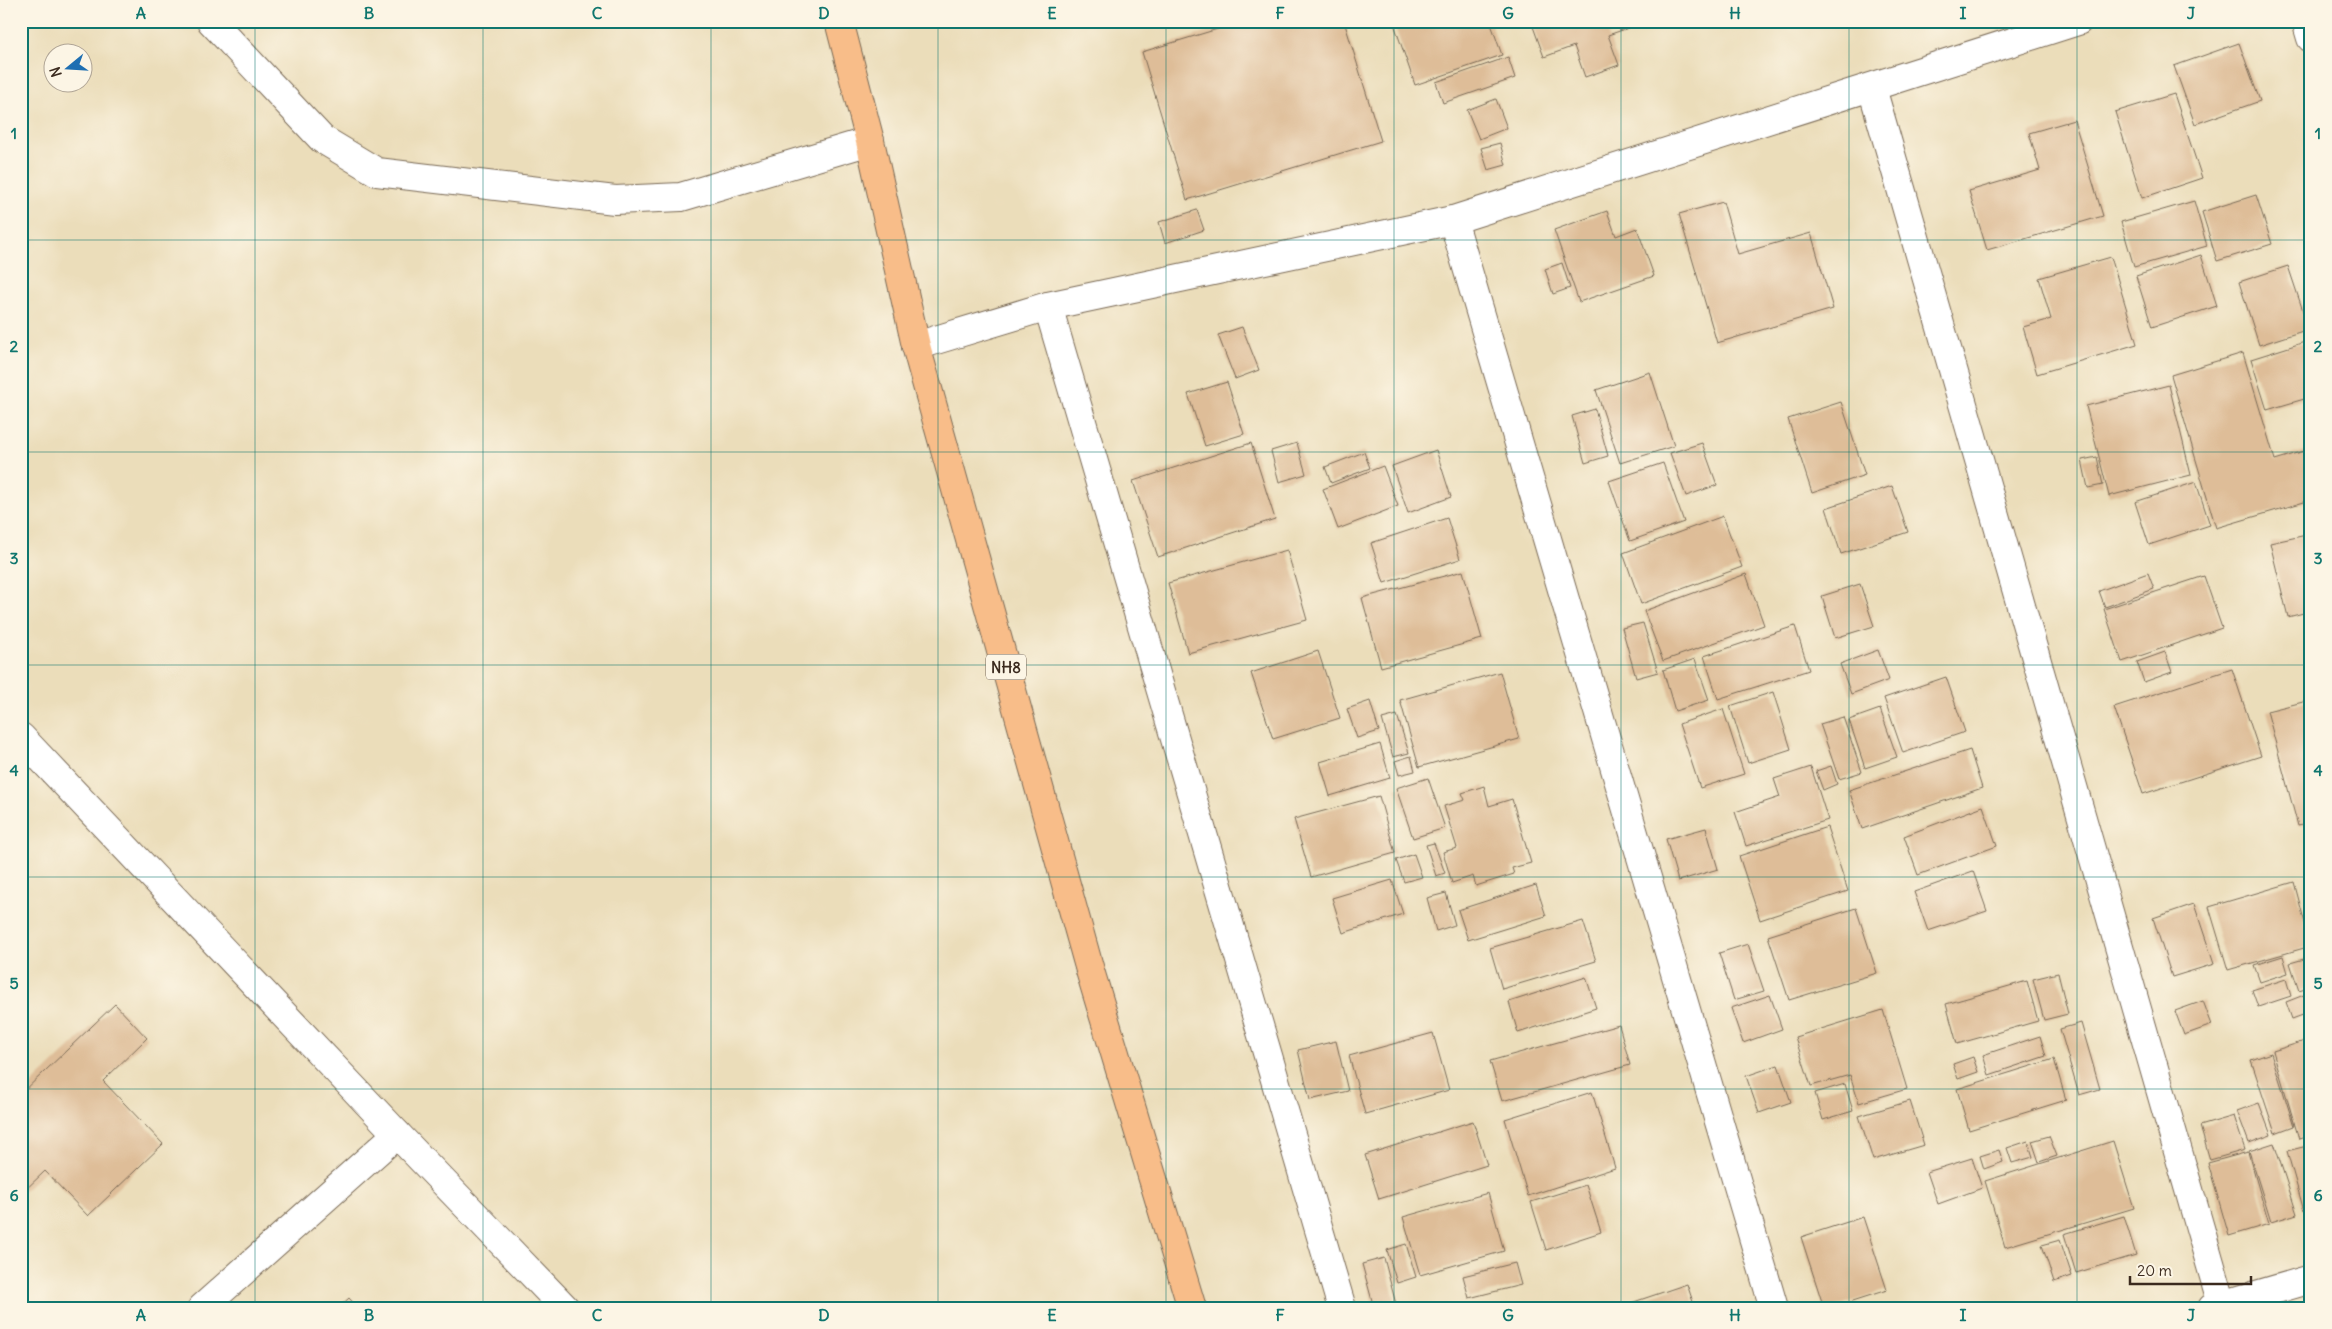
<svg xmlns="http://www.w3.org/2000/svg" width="2332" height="1329" font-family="Delius,sans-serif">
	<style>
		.building { fill: #debd98 }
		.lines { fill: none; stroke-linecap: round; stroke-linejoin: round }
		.minor-casing { stroke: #796955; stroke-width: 30 }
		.trunk-casing { stroke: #796955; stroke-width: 30 }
		.minor { stroke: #fff; stroke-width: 28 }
		.trunk { stroke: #f8bd89; stroke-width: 28 }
		.grid { fill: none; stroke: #0f766e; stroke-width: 1; stroke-opacity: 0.55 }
		.labels { text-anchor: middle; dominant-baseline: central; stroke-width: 4; stroke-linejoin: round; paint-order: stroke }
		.shield { fill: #fcf5e5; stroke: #75675a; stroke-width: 1 }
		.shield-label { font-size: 15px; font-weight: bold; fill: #3b2a1e }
		.neatline { fill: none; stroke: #0f766e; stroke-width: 2 }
		.grid-label { font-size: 16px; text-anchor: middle; font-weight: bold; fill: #0f766e }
	</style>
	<rect width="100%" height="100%" fill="#fcf5e5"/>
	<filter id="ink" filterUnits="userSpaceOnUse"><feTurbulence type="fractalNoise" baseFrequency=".02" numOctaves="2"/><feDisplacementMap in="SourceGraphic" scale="10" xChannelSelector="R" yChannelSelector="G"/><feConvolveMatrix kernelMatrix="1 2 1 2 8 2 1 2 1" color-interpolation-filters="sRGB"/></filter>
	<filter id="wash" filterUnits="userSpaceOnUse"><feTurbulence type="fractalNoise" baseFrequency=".0096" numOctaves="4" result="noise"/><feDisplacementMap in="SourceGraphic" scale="20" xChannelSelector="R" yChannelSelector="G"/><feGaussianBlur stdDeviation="1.12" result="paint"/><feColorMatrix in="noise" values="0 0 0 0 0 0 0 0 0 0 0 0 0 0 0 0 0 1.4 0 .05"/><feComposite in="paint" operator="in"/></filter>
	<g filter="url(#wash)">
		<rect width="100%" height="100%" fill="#ebddba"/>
		<g id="blocks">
			<g class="building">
				<path d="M1244,21h100l37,120 -194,59 -45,-148z"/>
				<path d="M1393,21h97l12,34 -87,30z"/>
				<path d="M1531,21h115v1l-38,13 11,30 -34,12 -11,-31 -30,11z"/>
				<path d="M2239,43l21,58 -65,23 -21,-58z"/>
				<path d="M1508,57l7,21 -72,25 -7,-21z"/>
				<path d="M2174,94l28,84 -60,20 -27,-86z"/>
				<path d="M1496,99l11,29 -28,11 -12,-29z"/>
				<path d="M2074,120l29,96 -116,34 -18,-59 71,-21 -11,-37z"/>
				<path d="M1500,143l6,22 -18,5 -7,-22z"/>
				<path d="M2256,195l16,49 -55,17 -15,-49z"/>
				<path d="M2194,201l13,45 -73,21 -13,-45z"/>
				<path d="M1723,202l15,52 73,-21 22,76 -116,34 -38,-129z"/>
				<path d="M1197,210l7,20 -39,13 -6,-21z"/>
				<path d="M1607,211l9,25 21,-8 17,48 -75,26 -25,-72z"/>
				<path d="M2201,255l16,51 -65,21 -16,-51z"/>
				<path d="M2111,257l26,87 -100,30 -14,-47 28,-8 -12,-41z"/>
				<path d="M1562,263l8,25 -17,6 -8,-25z"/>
				<path d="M2288,266l21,63 -50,16 -20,-63z"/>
				<path d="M1242,327l17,43 -24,9 -17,-44z"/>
				<path d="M2311,340v57l-44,13 -16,-51z"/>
				<path d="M2243,353l32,107 36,-11v51l-95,28 -45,-153z"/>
				<path d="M1650,372l24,74 -54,17 -24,-73z"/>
				<path d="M1227,382l17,52 -39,12 -17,-52z"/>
				<path d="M2169,385l22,90 -82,21 -23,-90z"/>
				<path d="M1841,402l24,73 -53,18 -24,-74z"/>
				<path d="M1595,409l13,47 -23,7 -13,-47z"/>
				<path d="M1251,443l24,76 -117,38 -25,-76z"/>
				<path d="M1297,443l9,31 -27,8 -8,-31z"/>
				<path d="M1702,443l15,42 -31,11 -16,-43z"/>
				<path d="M1436,450l15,47 -43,16 -16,-47z"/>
				<path d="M1364,452l6,16 -39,15 -6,-16z"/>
				<path d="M2097,457l6,28 -15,3 -6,-28z"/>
				<path d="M1663,463l21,59 -54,19 -21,-60z"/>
				<path d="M1383,466l15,40 -60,23 -15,-40z"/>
				<path d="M2196,482l14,43 -61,20 -14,-43z"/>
				<path d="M1892,486l16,46 -67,22 -15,-46z"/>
				<path d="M1723,516l19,51 -101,37 -18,-51z"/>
				<path d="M1447,518l13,41 -76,24 -13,-40z"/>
				<path d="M2311,534v77l-23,6 -18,-74z"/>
				<path d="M1287,550l20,70 -119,33 -20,-70z"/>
				<path d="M1463,571l19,68 -101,28 -19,-69z"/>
				<path d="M2148,573l6,16 -49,18 -6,-16z"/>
				<path d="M1746,574l18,51 -101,36 -19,-50z"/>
				<path d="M2204,576l18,52 -100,34 -18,-53z"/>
				<path d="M1860,584l14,42 -39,12 -13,-42z"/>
				<path d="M1643,623l15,49 -22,6 -14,-50z"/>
				<path d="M1795,626l14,44 -91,29 -14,-43z"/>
				<path d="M1878,650l11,30 -38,14 -11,-30z"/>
				<path d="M1318,651l22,67 -67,21 -22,-66z"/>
				<path d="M2165,652l7,20 -28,10 -7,-20z"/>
				<path d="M1695,659l14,41 -34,11 -12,-41z"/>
				<path d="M2232,669l29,87 -118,38 -29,-87z"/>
				<path d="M1500,672l19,67 -100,28 -19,-67z"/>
				<path d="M1946,677l19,55 -62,21 -19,-55z"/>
				<path d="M1773,692l18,57 -43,14 -18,-57z"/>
				<path d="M2311,700v123l-13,3 -31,-115z"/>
				<path d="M1370,701l9,30 -22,7 -10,-29z"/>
				<path d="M1723,709l21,65 -44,14 -21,-64z"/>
				<path d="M1880,709l17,48 -32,11 -16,-48z"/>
				<path d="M1397,715l12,38 -16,4 -11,-38z"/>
				<path d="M1843,717l19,55 -23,7 -19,-55z"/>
				<path d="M1380,744l10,34 -60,18 -10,-34z"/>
				<path d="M1970,750l12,38 -120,41 -13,-39z"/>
				<path d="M1411,756l4,15 -16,4 -4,-14z"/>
				<path d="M1831,766l6,18 -14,6 -7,-19z"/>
				<path d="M1811,767l17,53 -82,26 -11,-34 45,-15 -6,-18z"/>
				<path d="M1428,778l17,50 -32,10 -17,-50z"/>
				<path d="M1484,786l5,20 23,-7 19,64 -19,5 2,6 -38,12 -3,-10 -21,7 -9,-31 14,-4 -13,-42 21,-6 -3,-7z"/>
				<path d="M1379,796l16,57 -84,24 -17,-58z"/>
				<path d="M1983,806l14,40 -79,29 -14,-39z"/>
				<path d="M1827,827l21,64 -88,29 -21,-64z"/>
				<path d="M1706,828l12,41 -40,12 -12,-42z"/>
				<path d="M1434,843l11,30 -9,3 -10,-31z"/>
				<path d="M1414,854l8,23 -18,5 -8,-22z"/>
				<path d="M1973,871l14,40 -59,20 -14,-39z"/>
				<path d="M1392,880l11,34 -60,19 -11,-35z"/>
				<path d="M2294,882l17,64 -83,24 -19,-63z"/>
				<path d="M1536,885l10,31 -78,24 -10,-30z"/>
				<path d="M1446,893l9,32 -19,6 -9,-33z"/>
				<path d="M2194,904l20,60 -42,13 -19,-59z"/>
				<path d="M1856,908l21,65 -88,27 -21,-64z"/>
				<path d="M1583,921l13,40 -94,28 -12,-41z"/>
				<path d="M1748,944l16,47 -30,9 -15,-47z"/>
				<path d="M2283,956l5,17 -28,9 -6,-17z"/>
				<path d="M2311,957v30l-12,4 -9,-28z"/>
				<path d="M2058,973l10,41 -24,6 -11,-41z"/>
				<path d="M1586,977l10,31 -78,25 -9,-31z"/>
				<path d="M2286,979l5,17 -33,11 -6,-17z"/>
				<path d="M2027,981l11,40 -81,23 -11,-40z"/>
				<path d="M2309,993l2,19 -19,7 -6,-17z"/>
				<path d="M1770,995l12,34 -39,14 -12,-35z"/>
				<path d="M2203,1001l9,24 -28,10 -9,-24z"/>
				<path d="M115,1004l32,34 -44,43 60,63 -75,72 -43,-45 -24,23v-100z"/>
				<path d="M1883,1010l24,79 -48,14 -9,-28 -39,11 -16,-49z"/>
				<path d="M2081,1023l19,66 -21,6 -19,-66z"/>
				<path d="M1619,1025l11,40 -128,36 -12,-40z"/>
				<path d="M1433,1033l16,57 -84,24 -16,-58z"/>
				<path d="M2040,1036l6,20 -57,19 -6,-20z"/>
				<path d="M2311,1039v96l-12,4 -26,-88z"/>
				<path d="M1336,1041l12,50 -38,9 -12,-50z"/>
				<path d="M2271,1053l23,73 -19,7 -24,-73z"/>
				<path d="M1973,1057l5,15 -20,7 -5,-15z"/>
				<path d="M2054,1059l12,41 -97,30 -12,-41z"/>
				<path d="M1778,1065l13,37 -32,11 -13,-37z"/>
				<path d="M1845,1084l8,27 -30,9 -8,-27z"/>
				<path d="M1592,1092l23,76 -87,28 -23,-77z"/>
				<path d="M1910,1101l14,44 -51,15 -14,-44z"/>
				<path d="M2259,1103l12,32 -22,8 -12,-32z"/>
				<path d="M2234,1116l11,34 -35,10 -10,-34z"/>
				<path d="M1473,1121l14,44 -108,34 -14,-44z"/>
				<path d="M2049,1136l8,20 -18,6 -7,-21z"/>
				<path d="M2028,1141l5,16 -21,6 -5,-15z"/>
				<path d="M2113,1141l21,67 -129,39 -20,-66z"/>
				<path d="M2274,1143l23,71 -26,8 -22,-71z"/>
				<path d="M2311,1145v64l-7,2 -17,-60z"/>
				<path d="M1999,1150l4,12 -19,7 -4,-13z"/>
				<path d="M2248,1152l21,72 -40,12 -21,-73z"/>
				<path d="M1972,1158l10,30 -44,16 -11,-32z"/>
				<path d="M1586,1185l15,47 -55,18 -15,-48z"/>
				<path d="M1488,1193l16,58 -84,24 -17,-58z"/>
				<path d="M2124,1216l12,39 -60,18 -12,-39z"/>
				<path d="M1863,1217l24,73 -56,18h-7l-23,-71z"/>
				<path d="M2060,1240l12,36 -18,6 -12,-37z"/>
				<path d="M1406,1244l10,33 -19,6 -10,-33z"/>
				<path d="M1384,1258l13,50h-23l-12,-44z"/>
				<path d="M1515,1263l6,22 -52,13 -6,-22z"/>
				<path d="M1687,1284l8,24h-76v-1z"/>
				<path d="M349,1298l9,10h-20z"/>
			</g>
		</g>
	</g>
	<g filter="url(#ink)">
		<use href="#blocks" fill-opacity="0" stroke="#796955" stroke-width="1"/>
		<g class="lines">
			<g class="minor-casing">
				<g id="minor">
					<path d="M211,21l111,118 55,33 238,28 66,-3 189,-56"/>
					<path d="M2306,21l5,17"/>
					<path d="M1872,88l351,1220"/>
					<path d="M1453,220l321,1088"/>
					<path d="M1048,306l294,1002"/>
					<path d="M916,346l132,-40 405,-86 625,-199"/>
					<path d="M21,737l376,397 168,174"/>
					<path d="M202,1308l195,-174"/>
					<path d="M2212,1308l99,-29"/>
				</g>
			</g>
			<g class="trunk-casing">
				<path id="trunk" d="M839,21l31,120 46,205 175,628 101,334"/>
			</g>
			<use href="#minor" class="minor"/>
			<use href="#trunk" class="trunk"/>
		</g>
	</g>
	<path class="grid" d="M255,21v1287M483,21v1287M711,21v1287M938,21v1287M1166,21v1287M1394,21v1287M1621,21v1287M1849,21v1287M2077,21v1287M21,240h2290M21,452h2290M21,665h2290M21,877h2290M21,1089h2290"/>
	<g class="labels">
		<rect class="shield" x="986" y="654.5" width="40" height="25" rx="4"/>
		<g class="shield-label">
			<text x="1006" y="667">NH8</text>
		</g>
	</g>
	<rect width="2332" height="1329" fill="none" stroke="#fcf5e5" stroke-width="55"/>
	<g transform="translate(68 68) rotate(252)"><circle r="24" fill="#fcf5e5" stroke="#afa495"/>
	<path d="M0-4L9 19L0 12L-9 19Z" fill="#1f6fb2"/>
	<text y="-8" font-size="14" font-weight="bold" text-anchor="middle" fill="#3b2a1e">N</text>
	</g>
	<path d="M2130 1276v8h121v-8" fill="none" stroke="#3b2a1e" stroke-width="2.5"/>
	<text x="2137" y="1276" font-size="15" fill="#3b2a1e" stroke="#fcf5e5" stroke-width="4" paint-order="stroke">20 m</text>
	<rect x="28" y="28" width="2276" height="1274" class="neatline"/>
	<g class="grid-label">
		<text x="141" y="19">A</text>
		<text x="369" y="19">B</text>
		<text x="597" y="19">C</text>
		<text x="824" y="19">D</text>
		<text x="1052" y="19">E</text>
		<text x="1280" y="19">F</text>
		<text x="1508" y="19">G</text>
		<text x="1735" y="19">H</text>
		<text x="1963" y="19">I</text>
		<text x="2191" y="19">J</text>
		<text x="14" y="139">1</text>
		<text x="2318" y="139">1</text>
		<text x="14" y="352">2</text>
		<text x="2318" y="352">2</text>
		<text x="14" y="564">3</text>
		<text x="2318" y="564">3</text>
		<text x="14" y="776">4</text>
		<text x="2318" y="776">4</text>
		<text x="14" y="989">5</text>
		<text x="2318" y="989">5</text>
		<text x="14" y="1201">6</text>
		<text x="2318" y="1201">6</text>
		<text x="141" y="1321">A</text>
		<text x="369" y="1321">B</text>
		<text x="597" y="1321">C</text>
		<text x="824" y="1321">D</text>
		<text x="1052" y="1321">E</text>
		<text x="1280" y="1321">F</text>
		<text x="1508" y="1321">G</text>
		<text x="1735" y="1321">H</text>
		<text x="1963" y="1321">I</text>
		<text x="2191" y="1321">J</text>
	</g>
</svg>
